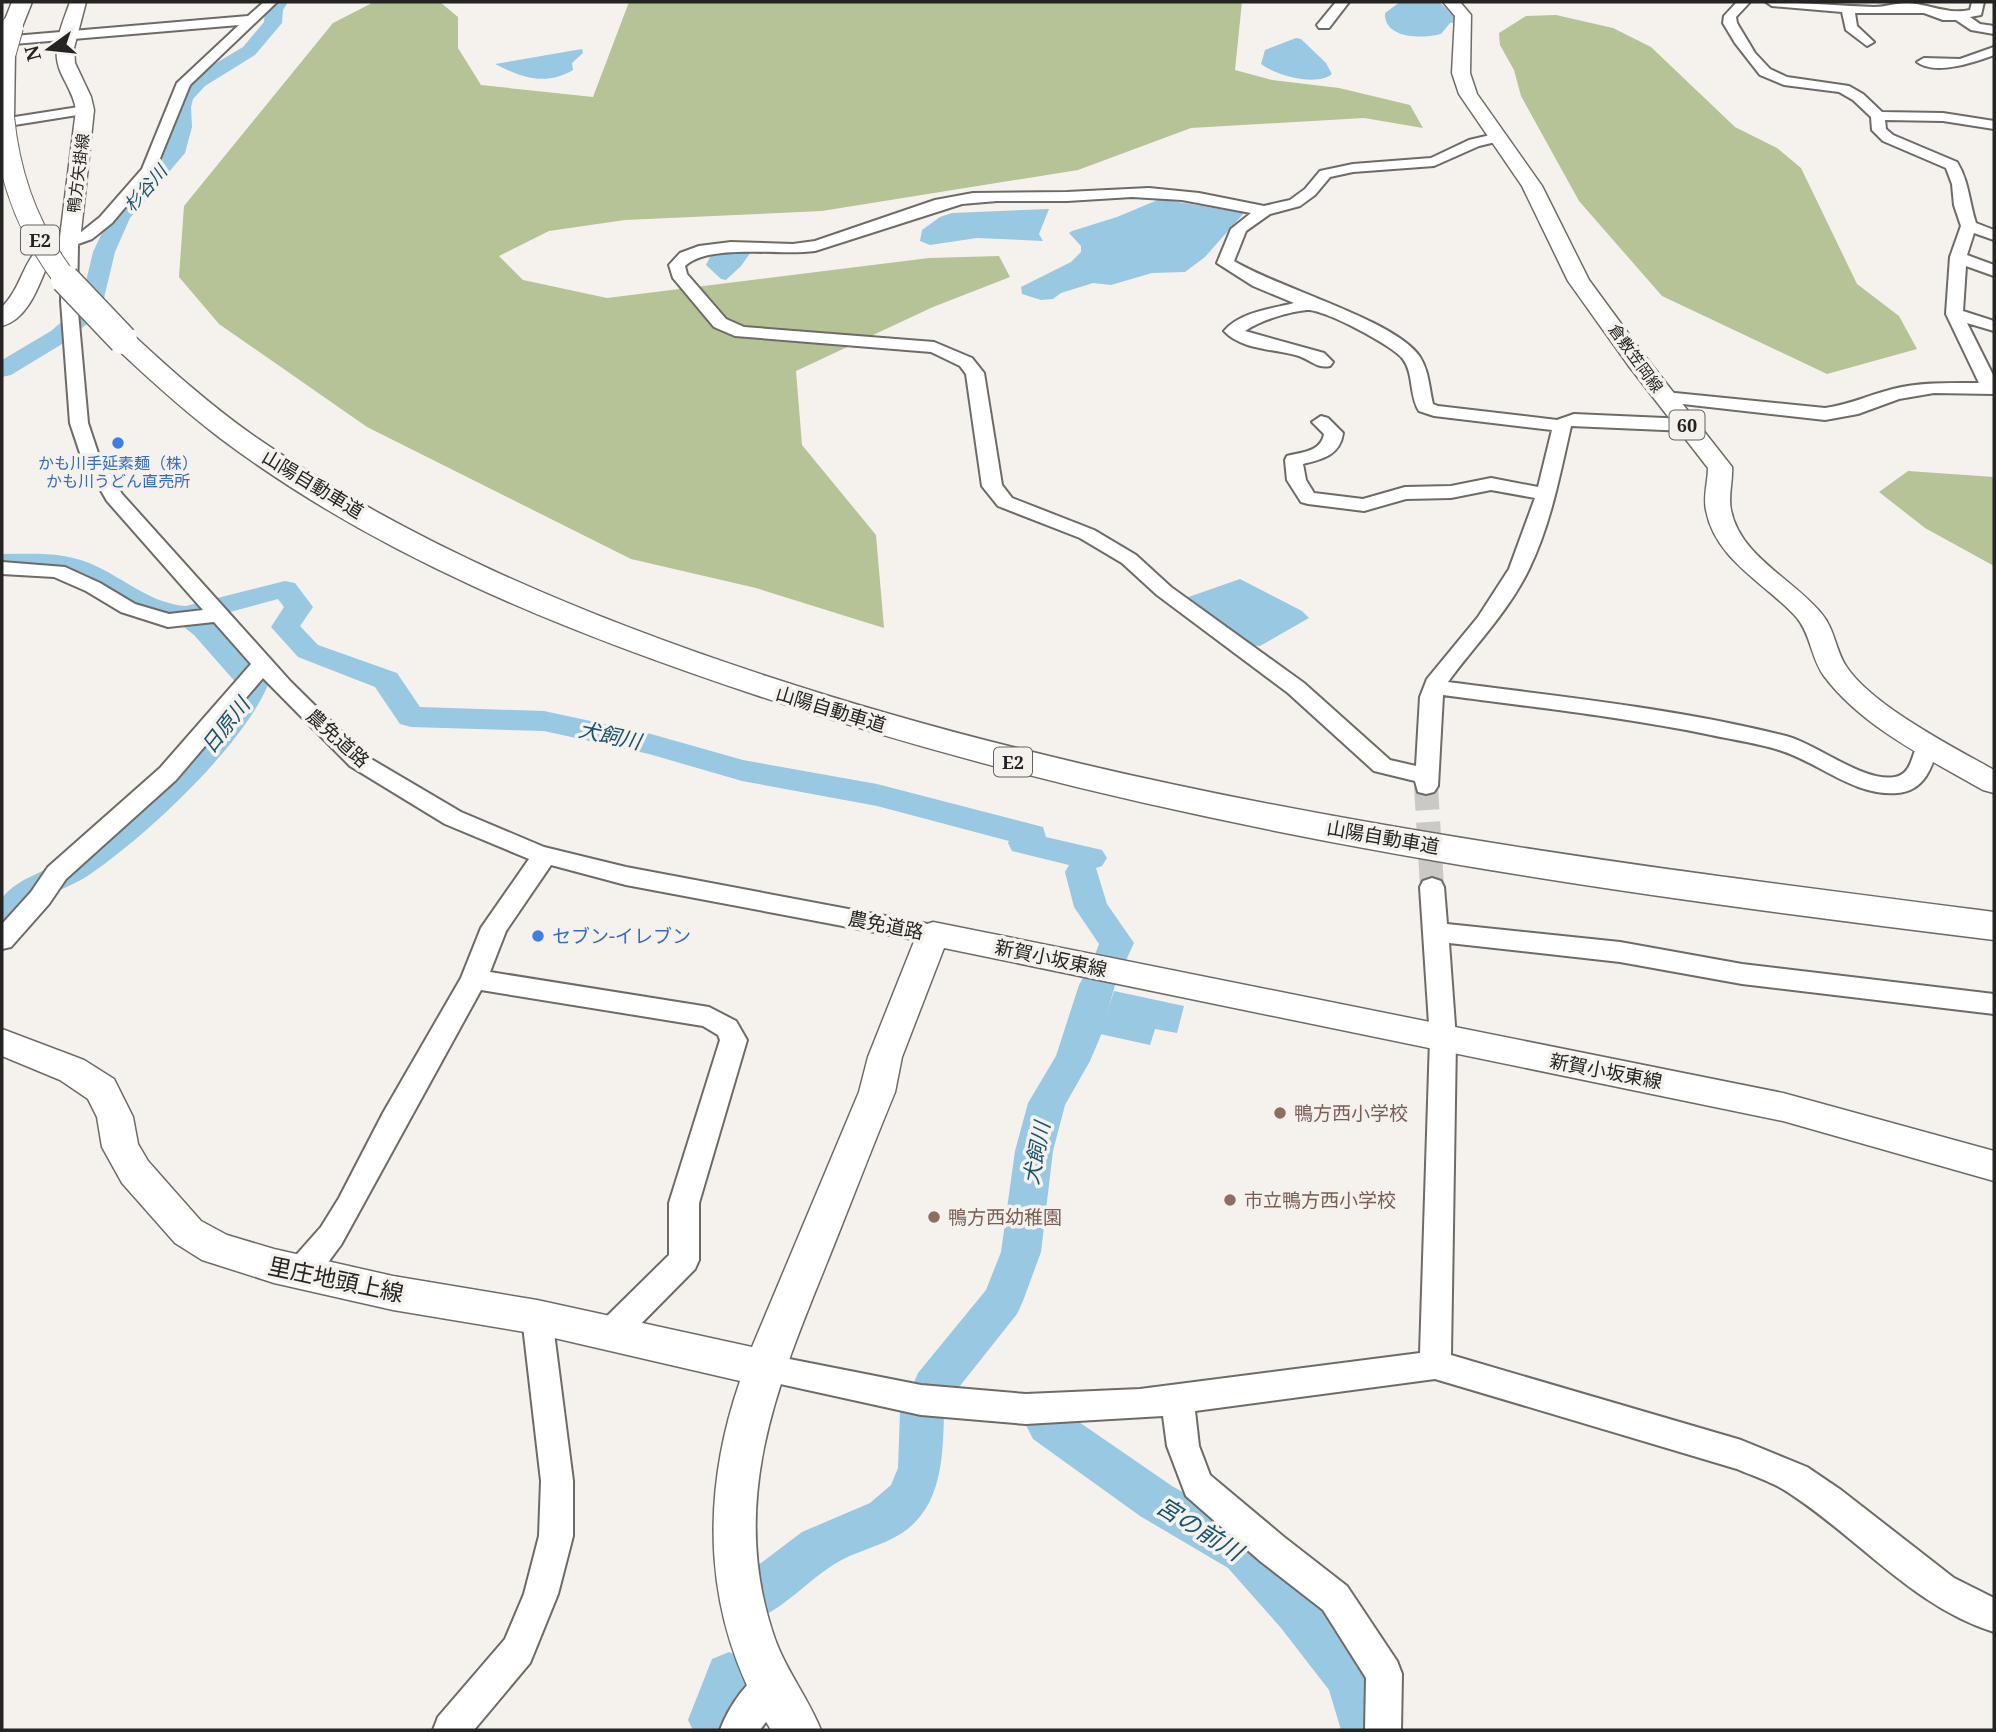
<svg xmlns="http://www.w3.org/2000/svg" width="1996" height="1732" font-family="'Noto Serif','Noto Sans JP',serif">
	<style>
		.forest { fill: #b5c397 }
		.water { fill: #98c8e2 }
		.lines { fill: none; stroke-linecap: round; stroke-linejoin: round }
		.river { fill: #98c8e2; fill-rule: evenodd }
		.minor-tunnel { stroke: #cbc9c5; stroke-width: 24; stroke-dasharray: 24 12; stroke-linecap: butt }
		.minor-casing { stroke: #6e6b67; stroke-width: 4 }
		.major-casing { stroke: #6e6b67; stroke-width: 3 }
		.highway-casing { stroke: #6e6b67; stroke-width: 3 }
		.minor { fill: #fff; fill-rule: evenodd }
		.major { fill: #fff; fill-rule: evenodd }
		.highway { fill: #fff; fill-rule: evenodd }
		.highway-bridge-far1-casing { stroke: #6e6b67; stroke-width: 24; stroke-linecap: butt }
		.highway-bridge-casing { stroke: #6e6b67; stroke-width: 31; stroke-linecap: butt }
		.highway-bridge-far1 { stroke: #fff; stroke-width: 22 }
		.highway-bridge { stroke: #fff; stroke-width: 28 }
		.shop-dot { fill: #3f7fe0; stroke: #f5f2ee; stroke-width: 2.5 }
		.education-dot { fill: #8d6e63; stroke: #f5f2ee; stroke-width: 2.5 }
		.labels { text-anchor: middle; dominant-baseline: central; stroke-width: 7; stroke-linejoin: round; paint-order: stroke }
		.far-street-label { font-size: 16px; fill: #252423; stroke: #f5f2ee }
		.far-shop-label { font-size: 16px; fill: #366cbe; stroke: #f5f2ee }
		.far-water-label { font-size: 18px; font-style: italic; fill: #17536d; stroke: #f5f2ee }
		.shield { fill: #f5f2ee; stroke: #636260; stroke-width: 2 }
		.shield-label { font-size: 18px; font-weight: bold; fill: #252423 }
		.street-label { font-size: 19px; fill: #252423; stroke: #f5f2ee }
		.shop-label { font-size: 19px; fill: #366cbe; stroke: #f5f2ee; text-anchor: start }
		.education-label { font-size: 19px; fill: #785e54; stroke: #f5f2ee; text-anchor: start }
		.water-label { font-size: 21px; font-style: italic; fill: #17536d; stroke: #f5f2ee }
		.near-street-label { font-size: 23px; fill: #252423; stroke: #f5f2ee }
		.near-water-label { font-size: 24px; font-style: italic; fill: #17536d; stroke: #f5f2ee }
	</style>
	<rect width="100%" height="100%" fill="#f5f2ee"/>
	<g class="forest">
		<path d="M374,2h66l18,15v31l23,37 112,12 36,-95h613l-7,68 37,10 67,8 71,17 13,23 -59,-10 -173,10 -113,42 -256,41 -197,9 -76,11 -50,25 24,24 84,18 322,-40 70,-2 11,21 -77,30 -137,64 6,74 74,90 8,93 -128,-40 -125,-29 -264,-132 -148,-103 -40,-47 5,-71 149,-183z"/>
		<path d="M1556,15l57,13 38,19 84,80 42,21 24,20 56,116 42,32 18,33 -90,25 -165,-78 -83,-95 -58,-105 -7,-26 -14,-25 -1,-12 27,-17z"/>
		<path d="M1908,471l86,6v89l-69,-38 -46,-36z"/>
	</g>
	<g class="water">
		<path d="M1400,2h39l22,20 -11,1 -9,11c-19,5 -57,5 -56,-21z"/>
		<path d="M1296,38l5,1 25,24 6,11c-15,13 -57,1 -71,-10l4,-14z"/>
		<path d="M582,49l1,4 -11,10 1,7c-27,16 -51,8 -78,-6z"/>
		<path d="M1160,199l84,14 -39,44 -20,15 -33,1 -41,12 -18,-2 -32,10 -8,6 -12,1 -19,-6 -1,-7 50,-25 10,-10v-6l-12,-13 3,-2 45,-14z"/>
		<path d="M1049,209l-10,25 4,7 -66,-3 -47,7 -10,-4 2,-11 18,-13 12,-4z"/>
		<path d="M716,251l35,1 -10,14 -15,14 -5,-1 -15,-14 5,-10z"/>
		<path d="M1240,579l62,32 7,7 -49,28 -10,-1 -70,-45z"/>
		<path d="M1114,991l70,15 -7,27 -22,-4 -5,16 -50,-11z"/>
	</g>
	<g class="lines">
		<g class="river">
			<path d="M271,2h17l-5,8 -1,13 -27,32 -50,31 -12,13 -2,8 1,20 -7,26 -55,65 -15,34 -11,46 -14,23 -23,20 -56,34 -9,2v-17l49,-29 22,-19 9,-14 11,-46 16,-34 23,-30 33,-37 7,-24 -1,-20 3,-9 17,-20 52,-31 21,-25 1,-12z"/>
			<path d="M2,554c34,0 64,-3 96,13 29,14 55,37 88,39l99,-25 10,2 18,24 -13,19 18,19 79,28 23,34 124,4 107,23 92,26 134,24 166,43 3,10 56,13 5,8 -5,8 -6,2 11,36 27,39 -12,26 -12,4 -12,-4 -5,-9 6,-16 -25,-37 -9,-35 4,-7 -57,-14 -4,-8 1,-2 -132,-35 -135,-25 -93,-27 -105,-23 -133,-4 -11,-3 -25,-37 -77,-30 -27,-30 13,-20 -6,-8 -70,19 43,43 17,24c-26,62 -123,152 -179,190 -15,10 -32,15 -47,25 -16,10 -21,28 -40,33v-35c17,-21 42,-25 63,-39 49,-32 149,-121 173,-174l-44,-50 -15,-12 -19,-3 -27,-10 -56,-32 -19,-8h-56z"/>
			<path d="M1097,972l13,4 5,9 -14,50 -11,26 -25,44 -12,46 -12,101 -18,49 -6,13 -69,87 -8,3 4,7c-1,43 -1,95 -42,122 -21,14 -48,18 -69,32 -27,17 -48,43 -79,55l-17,-7 -6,-16 6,-16 65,-49 68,-29 21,-18 7,-17 2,-57 7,-14 8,-3 -3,-7 6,-14 68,-83 15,-38 14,-101 13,-48 28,-47 23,-71 5,-9z"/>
			<path d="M1048,1405l15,6 109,75 88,50 55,58 51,66 25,70h-50l-12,-40 -48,-62 -53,-60 -88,-52 -107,-77 -7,-14 7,-14z"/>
			<path d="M729,1652l17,7 7,17 -20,54h-40l-5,-10 24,-61z"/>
		</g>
		<path class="minor-tunnel" d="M1426,786l6,101"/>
		<g class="minor-casing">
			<g id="minor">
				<path d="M264,2h13l-87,83 -36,88 -42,50 -20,16 -14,5 -1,57 11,122 11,33 23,38 169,188 75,74 95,56 83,35 82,20 307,58 9,2 4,7 -4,7 -9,2 -307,-58 -75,-20 -45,66 -16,41 219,35 27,14 11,19 -48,163v57l-4,9 -73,74 -11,4 -11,-4 -4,-10 4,-10 69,-68v-52l51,-163 -2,-5 -15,-9 -222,-36 -140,255c-14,17 -26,44 -51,35l-4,-9 4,-9 31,-35 18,-29 44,-85 78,-135 20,-50 48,-69 -84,-35 -95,-58 -87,-88 -87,102 -110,99 -17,25 -38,43 -9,2v-25l29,-32 17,-25 112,-99 91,-104 -37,-42 -46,5 -47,-15 -35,-21 -32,-14 -52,-3v-12l63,5 35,16 35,21 34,10 34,-4 -96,-109 -26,-45 -11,-33 -9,-122 1,-60 2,-3 16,-5 20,-16 42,-48 35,-86 62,-58 -237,20v-8l246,-21z"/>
				<path d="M1336,2h13l-20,26h-10l-2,-3z"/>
				<path d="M1737,2h13l-14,15 1,6 18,30 15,16 17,8 62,9 14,8 19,18 61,1 51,8v8l-51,-8 -58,-1 1,9 7,6 64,27c12,19 12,40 19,61l18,7v10l-20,-7 -7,22 27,10v11l-28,-10 -3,45 31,10v10l-27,-8 27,54v17l-60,-1 -35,6 -41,15 -33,6 -160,-18 -9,-5 9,-5 160,16c24,-3 44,-13 68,-19 28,-7 57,-6 86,-6l-33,-69 4,-57 11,-31 -7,-21 -2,-21 -6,-16 -63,-27 -11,-11 -1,-13 -18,-17 -14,-8 -55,-7 -24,-10 -25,-32 -12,-20 1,-7z"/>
				<path d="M1766,2c36,0 72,4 108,5 11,0 22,-4 33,-4 23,1 40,12 63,7l2,-8h12l-3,13 -11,2 10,7 14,2v8l-23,-4 -15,-10h-13l-19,-7h-69l2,13 17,16 -7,4 -21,-16 -4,-18 -70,-6z"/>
				<path d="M1994,47v8c-19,7 -59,21 -77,7l7,-4 36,1z"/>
				<path d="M85,106l7,4 -2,3 -88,14v-8z"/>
				<path d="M1499,133l7,4 -2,3 -25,6 -45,20 -81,6 -23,5 -15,18 -15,11 -30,8 -24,17 -12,30c44,27 162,59 186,96 9,14 9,31 13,47l5,2 119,14 17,-6 113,5 9,6 -9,6 -116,-5c-11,48 -20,98 -42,143 -20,42 -54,76 -81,113 113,15 227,26 338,54 31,8 78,47 109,41 18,-3 17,-26 25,-38l8,-3 8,3 3,5c-7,22 -13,46 -41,49 -44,4 -79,-31 -119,-43 -22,-7 -45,-10 -68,-15 -88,-18 -179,-28 -268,-40l-5,91 -4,6 -8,2 -8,-2 -3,-11 -41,-10 -86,-78 -131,-98 -35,-32 -42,-25 -82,-32 -16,-20 -16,-112 -6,-8 -29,-14 -196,-16 -21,-9 -41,-49 -4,-13 11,-12 19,-7 32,-4 62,2 22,-3 120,-41 38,-7 94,-1 82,-4 50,5 65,13 26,-6 15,-11 15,-18 33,-7 78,-6 38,-18zM1132,197l50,3 69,13 -20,16 -14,34 36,23 41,17c-23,6 -54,9 -70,28 17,19 52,18 75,25 11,4 19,13 31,10l3,-4 -9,-9 -79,-22c16,-11 43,-19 62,-21 15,-2 87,36 96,49 11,15 6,36 16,52l15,5 118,14 -14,57 -47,-9 -40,8 -46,1 -42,12 -49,-6 -8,-13 -3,-16c20,-5 37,-9 40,-31l-15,-15 -7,-2 -9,6 12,12c-3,18 -22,18 -37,22l-2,4 2,20 14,22 7,2 56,7 42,-12 45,-1 40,-8 44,8 -26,71 -31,48 -51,62 -7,18 -4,69 -26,-6 -86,-77 -133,-96 -35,-32 -42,-25 -82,-32 -10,-13 -18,-112 -12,-15 -38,-16 -190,-15 -18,-8 -39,-45 -2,-8c24,-23 95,-10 130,-15l147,-47 35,-3h70z"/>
				<path d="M1432,878l9,3 3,6 3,37 173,18 122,22 252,30v20l-252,-30 -122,-22 -171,-19 7,96 -5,316 290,85 66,27 34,23 113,88 40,20v34c-81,-25 -137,-96 -208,-141 -14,-9 -33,-15 -49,-22l-302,-90 -240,32 4,35 11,29 74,62 63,49 50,75 5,13 -1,56h-36l1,-52 -43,-68 -63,-49 -74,-65 -19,-50 -4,-30 -137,8 -105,-9 -168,-37 -5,-10 5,-10 11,-4 157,31 105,9 114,-5 280,-36 10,-314 -10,-152 3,-6z"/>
				<path d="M537,1303l11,4 4,10 21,164v55l-15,58 -28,69 -56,67h-41l5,-13 67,-78 19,-45 15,-58 2,-55 -19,-164 4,-10z"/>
				<path d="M770,1668l13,5 5,13 -5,13 -23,31h-40c8,-22 28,-53 50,-62z"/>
			</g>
		</g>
		<g class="major-casing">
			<g id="major">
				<path d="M70,2h16l-12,46 1,15 16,34 3,13 -14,131 -3,4 -26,12c-11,23 -20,61 -49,69v-19c25,-25 20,-60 58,-70l16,-127c-2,-14 -9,-24 -15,-37 -11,-24 1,-48 9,-71z"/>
				<path d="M1443,2h17l11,13 -1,58 7,21 65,92 47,94 55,75 88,112c1,14 -4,29 -1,43 9,46 62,69 90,103 14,16 14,36 25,53 25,39 107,81 148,104v23l-11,-3c-54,-31 -121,-63 -159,-114 -13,-18 -13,-41 -27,-58 -30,-34 -82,-58 -91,-108 -3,-13 2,-29 2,-42l-80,-103 -60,-84 -46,-95 -63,-92 -7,-21 3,-57z"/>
				<path d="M933,922l850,171 211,58v30l-211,-60 -839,-173 -42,109 -7,35c-24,58 -46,116 -69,173 -49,121 -96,234 -54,365 11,37 35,65 49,100h-50c-68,-109 -72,-230 -31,-349l-203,-47 -144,-24 -119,-27 -72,-23 -27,-17 -53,-60 -20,-36 -5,-30 -9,-18 -28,-19 -58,-24v-27l82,31 30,19 19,38 5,27 10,17 53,60 26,14 47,14 119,27 144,24 215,47 107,-255 9,-35 49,-123 4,-8z"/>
			</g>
		</g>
		<g class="highway-casing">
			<g id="highway">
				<path d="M12,2h20l-10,25 -10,6 -10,-6z"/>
				<path d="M5,46l7,2 3,4 -1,65 -3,5 -8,1 -1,-76z"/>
				<path d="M123,332l9,2c39,36 79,72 122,102 156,108 333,181 512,240 398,131 814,183 1228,236v28c-418,-51 -841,-111 -1241,-246 -186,-62 -375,-137 -533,-256 -37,-28 -72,-60 -106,-92l-4,-6 4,-6z"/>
			</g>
		</g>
		<use href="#minor" class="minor"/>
		<use href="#major" class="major"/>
		<use href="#highway" class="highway"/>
		<g class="highway-bridge-far1-casing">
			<g id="highway-bridge-far1">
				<path d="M5,52l7,-25"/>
				<path d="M3,117c6,61 26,116 64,164"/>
			</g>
		</g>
		<g class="highway-bridge-casing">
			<path id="highway-bridge" d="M65,279l58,61"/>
		</g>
		<use href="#highway-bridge-far1" class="highway-bridge-far1"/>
		<use href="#highway-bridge" class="highway-bridge"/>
	</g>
	<g class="shop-dot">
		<circle cx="118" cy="443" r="7"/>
		<circle cx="538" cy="936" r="7"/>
	</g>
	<g class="education-dot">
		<circle cx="1280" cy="1113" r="7"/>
		<circle cx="1230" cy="1200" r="7"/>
		<circle cx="934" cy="1217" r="7"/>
	</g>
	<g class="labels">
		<g class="far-street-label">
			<text transform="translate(78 173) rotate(-83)">鴨方矢掛線</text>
			<text transform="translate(1636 358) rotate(54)">倉敷笠岡線</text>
		</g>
		<g class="far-shop-label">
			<text x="118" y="463">かも川手延素麺（株）<tspan x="118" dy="18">かも川うどん直売所</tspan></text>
		</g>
		<g class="far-water-label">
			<text transform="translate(145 188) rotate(-49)">杉谷川</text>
		</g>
		<g class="shield">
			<rect x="21" y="225.5" width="38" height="29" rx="5"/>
			<rect x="1669.5" y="410.5" width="35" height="29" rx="5"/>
			<rect x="994" y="747.5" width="38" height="29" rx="5"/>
		</g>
		<g class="shield-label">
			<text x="40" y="240">E2</text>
			<text x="1687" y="425">60</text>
			<text x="1013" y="762">E2</text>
		</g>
		<g class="street-label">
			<text transform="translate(313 484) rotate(31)">山陽自動車道</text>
			<text transform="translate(831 709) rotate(17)">山陽自動車道</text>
			<text transform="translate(338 738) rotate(42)">農免道路</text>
			<text transform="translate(1383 837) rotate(10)">山陽自動車道</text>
			<text transform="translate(886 925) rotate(11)">農免道路</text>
			<text transform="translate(1051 958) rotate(12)">新賀小坂東線</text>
			<text transform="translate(1606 1071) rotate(11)">新賀小坂東線</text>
		</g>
		<g class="shop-label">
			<text x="552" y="936">セブン-イレブン</text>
		</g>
		<g class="education-label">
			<text x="1294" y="1113">鴨方西小学校</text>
			<text x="1244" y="1200">市立鴨方西小学校</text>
			<text x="948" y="1217">鴨方西幼稚園</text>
		</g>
		<g class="water-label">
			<text transform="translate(225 725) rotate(-52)">日原川</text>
			<text transform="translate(610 735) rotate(12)">犬飼川</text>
			<text transform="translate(1036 1153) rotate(-79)">犬飼川</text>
		</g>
		<g class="near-street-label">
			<text transform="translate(336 1279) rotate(12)">里庄地頭上線</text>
		</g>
		<g class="near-water-label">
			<text transform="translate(1200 1528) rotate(32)">宮の前川</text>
		</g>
	</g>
	<rect width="1996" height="1732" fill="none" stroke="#252423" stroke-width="7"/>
	<g transform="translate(49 49) rotate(255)" stroke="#f5f2ee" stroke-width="5" paint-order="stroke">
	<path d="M0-5L12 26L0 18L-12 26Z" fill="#252423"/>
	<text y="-10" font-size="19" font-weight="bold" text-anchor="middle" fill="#252423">N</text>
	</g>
</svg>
